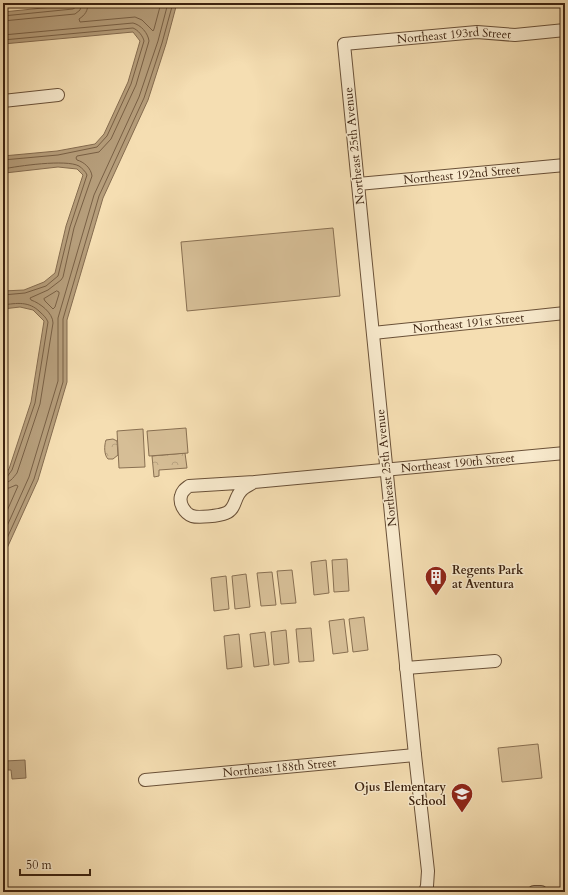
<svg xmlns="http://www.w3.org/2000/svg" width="568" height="895" font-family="Cardo,serif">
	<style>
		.forest { fill: url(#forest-crowns); stroke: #897052 }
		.pitch { fill: #d6be96; stroke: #897052 }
		.water { fill: #b69e7b; stroke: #856c50 }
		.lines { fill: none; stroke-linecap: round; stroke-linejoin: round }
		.shore { stroke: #796045; stroke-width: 1 }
		.minor-casing { stroke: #6a5138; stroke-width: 14 }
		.minor { stroke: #f8eacd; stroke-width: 12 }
		.labels { text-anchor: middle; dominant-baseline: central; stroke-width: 3; stroke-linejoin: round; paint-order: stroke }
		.street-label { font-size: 12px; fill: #3c220f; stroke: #f8eacd }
		.poi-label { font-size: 12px; font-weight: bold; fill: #3c220f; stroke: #f8eacd; text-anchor: start }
	</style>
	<defs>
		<pattern id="forest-crowns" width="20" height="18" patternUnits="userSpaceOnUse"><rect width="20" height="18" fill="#d6be96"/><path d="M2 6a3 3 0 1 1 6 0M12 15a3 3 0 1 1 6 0" fill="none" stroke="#b9a380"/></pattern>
	</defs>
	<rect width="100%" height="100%" fill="#f5deb2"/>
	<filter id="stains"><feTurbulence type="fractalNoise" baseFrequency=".005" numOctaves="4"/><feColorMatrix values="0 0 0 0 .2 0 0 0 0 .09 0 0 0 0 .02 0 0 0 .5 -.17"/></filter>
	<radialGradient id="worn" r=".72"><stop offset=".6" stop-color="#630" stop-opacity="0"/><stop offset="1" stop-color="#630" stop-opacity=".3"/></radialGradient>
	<g class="forest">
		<path d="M113,439l4,2 1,14 -5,4h-5c-4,-4 -4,-13 -2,-19z"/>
		<path d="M185,453l2,15 -28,2v6l-5,1 -2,-21z"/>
	</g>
	<g class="pitch">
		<path d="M333,228l7,68 -153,15 -6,-69z"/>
		<path d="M186,428l2,25 -39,3 -2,-25z"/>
		<path d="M143,429l2,38 -26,1 -2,-37z"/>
		<path d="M347,559l2,32 -15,1 -2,-32z"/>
		<path d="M326,560l3,33 -15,2 -3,-33z"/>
		<path d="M292,570l4,33 -15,1 -4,-33z"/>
		<path d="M272,572l4,33 -15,1 -4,-33z"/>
		<path d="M246,574l4,33 -15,2 -3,-33z"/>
		<path d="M226,576l3,33 -15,2 -3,-33z"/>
		<path d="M364,617l4,33 -15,2 -4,-33z"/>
		<path d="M344,619l4,33 -15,2 -4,-33z"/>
		<path d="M311,628l3,33 -15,1 -3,-33z"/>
		<path d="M286,630l3,33 -15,2 -3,-33z"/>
		<path d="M265,632l4,33 -15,2 -4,-33z"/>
		<path d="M239,634l3,33 -15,2 -3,-33z"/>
		<path d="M538,744l4,34 -40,4 -4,-34z"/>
	</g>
	<g class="water">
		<path d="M92,3h85l-11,41 -18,56 -45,98 -36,122v62l-29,98 -35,77v-81l6,-7 22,-67 13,-81 -11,-11 -13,-3 -17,2v-18l21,-1 20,-8 11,-9 11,-47 17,-51 -6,-6 -19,-2 -53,6 -2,1v-18l54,-5 38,-7 9,-10 24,-52 12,-41 -7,-9 -130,12v-32z"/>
		<path d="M3,750h1l1,11 20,-1 1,18 -14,1 -1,-9h-5v11l-3,1z"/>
	</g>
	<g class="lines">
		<g class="shore">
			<path d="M88,3c0,8 -3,12 -9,16l1,3 55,-5 7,3 11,11 1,-2 7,-26"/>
			<path d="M3,16l70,-7 3,-2 1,-4"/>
			<path d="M3,21l72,-7 5,-4 2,-7"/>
			<path d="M3,35l130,-12c8,2 15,10 16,18l-13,44 -25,54 -12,13 -22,4 -1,2 1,2c7,2 14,8 15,16l-18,52 -11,49 -2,3 -13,10 -18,8 1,2c9,3 22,13 22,23l-13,81 -23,69c-4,5 -7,10 -14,10"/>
			<path d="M3,40l130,-12c5,2 10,8 11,13l-13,43 -24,52 -10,11 -39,8 -55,5"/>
			<path d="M3,169c15,-3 63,-10 76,-3 3,2 7,6 8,9l-17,52 -12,49 -12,10 -21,7 -22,2"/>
			<path d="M57,291l2,1v2l-4,13 -2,2 -8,-8 -1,-2z"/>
			<path d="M3,305c14,-2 26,-4 37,7 3,3 6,5 8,10l-13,81 -23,67 -5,7 -4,1"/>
			<path d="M3,489l6,-1 7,-3 2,1 -15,34"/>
			<path d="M3,535l26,-58 29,-96v-63l36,-123 45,-98 19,-56 10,-38"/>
			<path d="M3,547l31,-68 29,-97v-63l36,-123 45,-98 18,-55 11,-40"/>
		</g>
		<g class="minor-casing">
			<g id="minor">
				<path d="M3,101l55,-6"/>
				<path id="s1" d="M358,184l207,-19"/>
				<path id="s2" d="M373,333l192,-20"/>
				<path id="s3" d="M254,482c-4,3 -10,5 -13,9 -7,7 -5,18 -15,22 -7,3 -28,5 -34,3 -8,-3 -13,-13 -11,-20 1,-5 4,-7 8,-10l65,-4 311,-29"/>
				<path d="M406,668l89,-7"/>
				<path id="s4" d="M145,780l270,-25"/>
				<path id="s5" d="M425,892l2,-6 1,-15 -13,-116 -71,-711 133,-12 38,3 50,-5"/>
				<path d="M534,892h7"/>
			</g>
		</g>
		<use href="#minor" class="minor"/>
	</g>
	<defs>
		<g id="building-pin" transform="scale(1.15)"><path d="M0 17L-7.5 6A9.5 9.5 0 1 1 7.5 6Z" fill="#8f2418" stroke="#f8eacd"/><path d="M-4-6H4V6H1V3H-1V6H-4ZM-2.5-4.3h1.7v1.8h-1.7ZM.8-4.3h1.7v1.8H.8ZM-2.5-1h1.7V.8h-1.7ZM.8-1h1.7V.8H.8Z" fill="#fff"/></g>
		<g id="school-pin" transform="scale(1.15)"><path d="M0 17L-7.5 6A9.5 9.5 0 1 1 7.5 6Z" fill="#8f2418" stroke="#f8eacd"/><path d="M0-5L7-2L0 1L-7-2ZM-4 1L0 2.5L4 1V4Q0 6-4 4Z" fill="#fff"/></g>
	</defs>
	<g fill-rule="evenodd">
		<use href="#building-pin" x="436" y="577"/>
		<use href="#school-pin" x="462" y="794"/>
	</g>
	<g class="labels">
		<g class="street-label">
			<text stroke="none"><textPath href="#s5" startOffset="963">Northeast 193rd Street</textPath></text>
			<text transform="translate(354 146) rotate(-96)">Northeast 25th Avenue</text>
			<text stroke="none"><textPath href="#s1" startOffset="104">Northeast 192nd Street</textPath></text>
			<text stroke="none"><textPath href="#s2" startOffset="96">Northeast 191st Street</textPath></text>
			<text stroke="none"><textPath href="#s3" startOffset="385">Northeast 190th Street</textPath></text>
			<text transform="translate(386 468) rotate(-96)">Northeast 25th Avenue</text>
			<text stroke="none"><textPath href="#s4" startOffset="135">Northeast 188th Street</textPath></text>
		</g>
		<g class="poi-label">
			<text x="452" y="570">Regents Park<tspan x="452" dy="14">at Aventura</tspan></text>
			<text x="446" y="787" text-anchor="end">Ojus Elementary<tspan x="446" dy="14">School</tspan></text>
		</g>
	</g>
	<rect width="568" height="895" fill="none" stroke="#f5deb2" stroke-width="16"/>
	<rect x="4" y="4" width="560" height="887" fill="none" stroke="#3c220f" stroke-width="2"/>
	<rect x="8" y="8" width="552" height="879" fill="none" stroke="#3c220f"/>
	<path d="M20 869v6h70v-6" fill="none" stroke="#3c220f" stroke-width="2"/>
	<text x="26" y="869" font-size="12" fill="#3c220f" stroke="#f8eacd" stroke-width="3" paint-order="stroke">50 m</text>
	<rect width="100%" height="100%" filter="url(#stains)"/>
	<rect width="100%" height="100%" fill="url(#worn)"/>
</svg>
